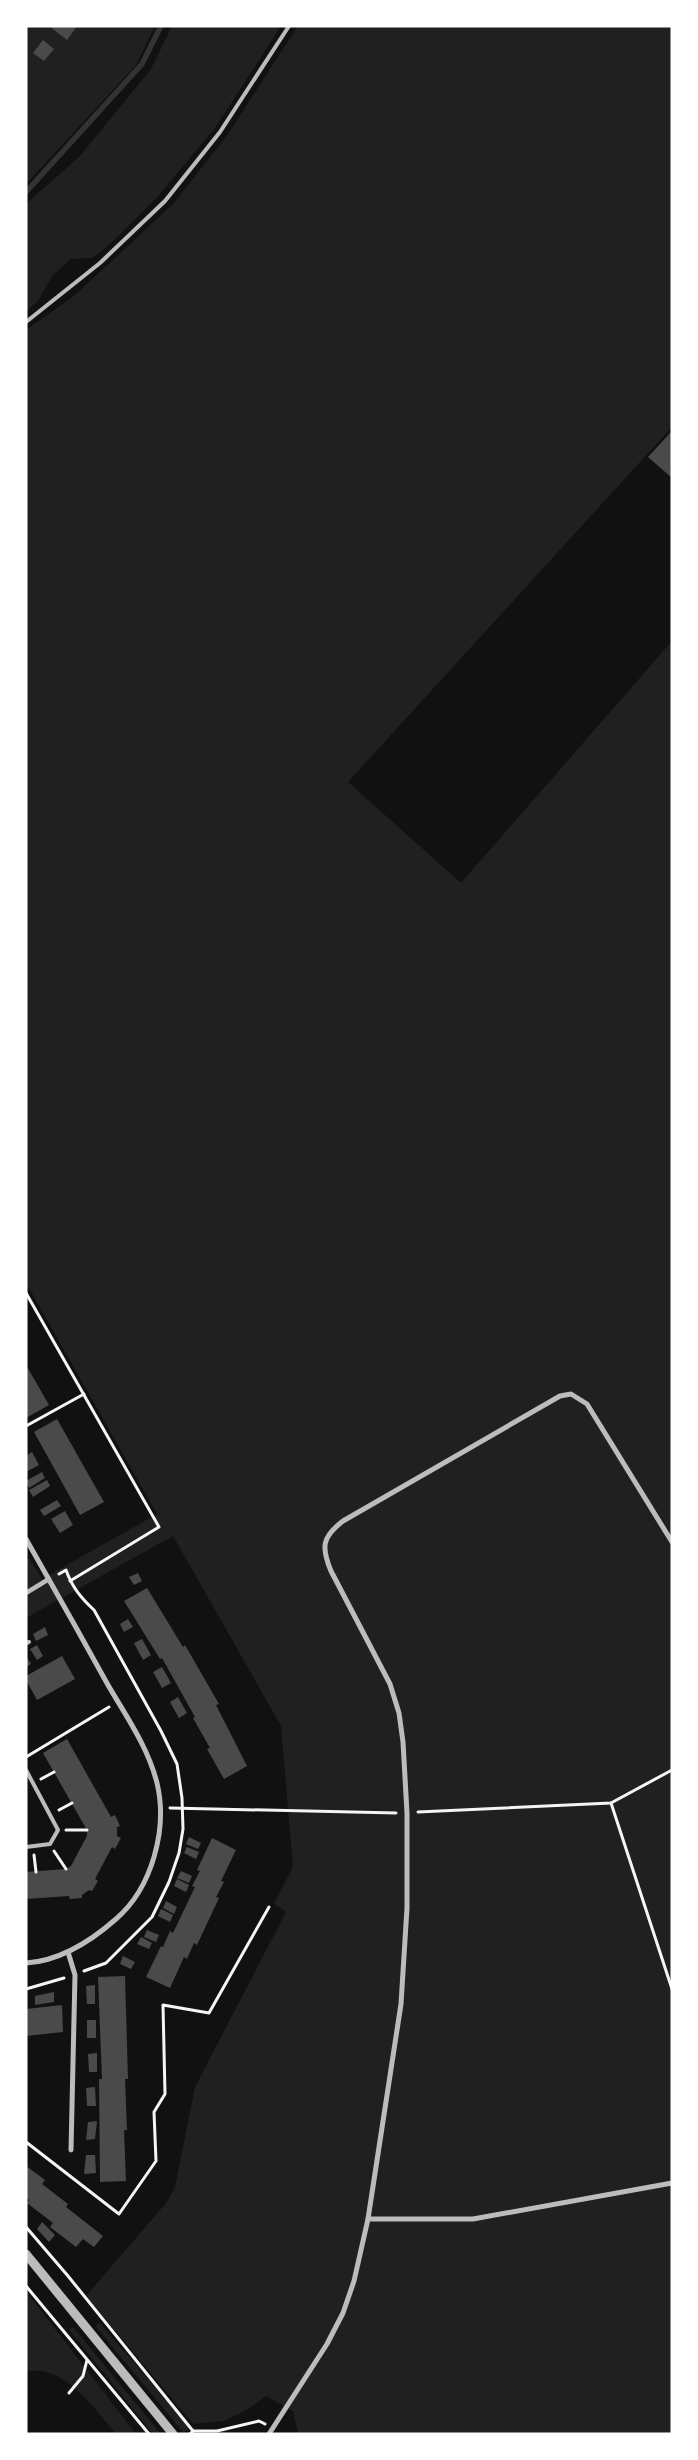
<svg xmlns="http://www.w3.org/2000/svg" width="698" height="2460" font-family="Karla,sans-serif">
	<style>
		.green { fill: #202020 }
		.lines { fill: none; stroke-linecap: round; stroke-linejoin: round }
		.stream { stroke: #333; stroke-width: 5.5 }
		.building { fill: #4a4a4a }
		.path { stroke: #f5f5f5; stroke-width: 3 }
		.service { stroke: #bcbcbc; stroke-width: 4 }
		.pedestrian { stroke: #bcbcbc; stroke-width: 4.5 }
		.minor { stroke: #bcbcbc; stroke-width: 5 }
		.tertiary { stroke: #bcbcbc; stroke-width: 9 }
	</style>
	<rect width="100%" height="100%" fill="#111"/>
	<g class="green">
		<path d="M26,26h129l-19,39 -110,119z"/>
		<path d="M172,26h109l-66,102 -56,67 -50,50 -17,13 -21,1 -18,16 -16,27 -11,9v-107l54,-48 71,-87z"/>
		<path d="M298,26h374v401l-324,355 113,101 211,-242v1793h-374l-5,-23 -27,-15 -19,14 -23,11 -31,3 -107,-128 81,-94 8,-15 20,-100 91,-175 -12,-8 19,-37 -12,-141 -108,-190 -147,82v-58l3,-2 13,21 115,-65 -127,-224 -4,-3v-957l48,-34 99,-92 53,-67z"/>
		<path d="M26,2291l110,143h-20c-20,-24 -53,-72 -90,-62z"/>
		<path d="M100,2323l90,105 -7,4 -88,-106z"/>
		<path d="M73,2327l88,107h-8l-84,-104z"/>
	</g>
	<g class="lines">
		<path class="stream" d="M26,192l116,-128 19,-38"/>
	</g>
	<g class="building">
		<path d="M49,26h28l-10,14z"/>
		<path d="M43,40l11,9 -10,12 -11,-8z"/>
		<path d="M672,431v47l-24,-21z"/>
		<path d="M26,1365l23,40 -23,13z"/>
		<path d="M57,1419l47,83 -24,13 -46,-83z"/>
		<path d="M32,1452l7,13 -13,7v-16z"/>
		<path d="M42,1472l3,6 -16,10 -3,-7z"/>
		<path d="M47,1480l3,6 -17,11 -4,-7z"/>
		<path d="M57,1500l4,6 -17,10 -4,-6z"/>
		<path d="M65,1511l8,14 -13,8 -9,-14z"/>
		<path d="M138,1573l4,8 -8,4 -5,-8z"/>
		<path d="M147,1588l36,59 2,-2 34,59 -3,1 31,61 -23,13 -17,-30 3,-1 -17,-30 2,-1 -33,-59 -2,1 -36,-58z"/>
		<path d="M128,1619l5,8 -9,5 -4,-8z"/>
		<path d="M45,1627l3,8 -12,6 -3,-7z"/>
		<path d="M142,1639l9,16 -8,5 -9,-17z"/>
		<path d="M37,1645l6,11 -6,4 -7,-11z"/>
		<path d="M26,1656l5,8 -5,3z"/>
		<path d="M62,1656l13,23 -38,21 -11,-20v-4z"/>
		<path d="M162,1667l9,16 -9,5 -9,-16z"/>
		<path d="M178,1697l9,16 -8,5 -9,-16z"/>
		<path d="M67,1739l44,78 4,-2 5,11 -3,1v9l4,2 -6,11 -3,-2 -17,32 3,2 -6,10 -3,-1 -7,5v3l-12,1 -1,-3 -43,3v-27l40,-3 5,-3 16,-30v-6l-44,-77z"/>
		<path d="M189,1837l12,6 -3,6 -12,-5z"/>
		<path d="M212,1838l24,12 -15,31 3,1 -8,15 3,1 -22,47 -3,-2 -7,16 -3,-2 -14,31 -24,-11 15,-31 2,1 7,-16 3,2 22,-46 -3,-1 8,-15 -3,-1z"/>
		<path d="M187,1847l12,5 -3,7 -12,-6z"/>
		<path d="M181,1871l11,5 -3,7 -12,-5z"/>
		<path d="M177,1879l12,6 -3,7 -12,-6z"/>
		<path d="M166,1901l11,6 -3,7 -11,-6z"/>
		<path d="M161,1909l12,6 -3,7 -12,-6z"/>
		<path d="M147,1930l12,5 -3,7 -12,-5z"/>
		<path d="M141,1937l11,6 -3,6 -12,-5z"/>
		<path d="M123,1956l12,6 -4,7 -11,-5z"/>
		<path d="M125,1976l3,103h-3l2,51h-3l2,51 -26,1 -1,-103h3l-4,-102z"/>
		<path d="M95,1985v19h-8l-1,-18z"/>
		<path d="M54,1992v10l-19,3v-9z"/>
		<path d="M62,2005l1,27 -37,4v-27z"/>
		<rect x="87" y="2020" width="9" height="18"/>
		<path d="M97,2053v19h-8l-1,-18z"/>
		<path d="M95,2087l1,19h-9l-1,-18z"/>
		<path d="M97,2121l-2,18 -9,1 2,-18z"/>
		<path d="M86,2155h9l1,18 -12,1z"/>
		<path d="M26,2166l19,14 -3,4 26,20 -2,3 37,29 -9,11 -11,-8 -7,8 -26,-20 3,-4 -26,-20 2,-3 -3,-2z"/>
		<path d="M42,2222l13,13 -6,7 -12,-13z"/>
	</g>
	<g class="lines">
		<g class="path">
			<path d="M26,1293l133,234 -89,54"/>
			<path d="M26,1426l58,-32"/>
			<path d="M59,1574l7,-4c6,17 15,28 28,40l67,121 16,33 5,34 1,31 -4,24 -10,29 -17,35 -46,46 -22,8"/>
			<path d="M26,1757l83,-50"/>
			<path d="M41,1779l13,-7"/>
			<path d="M611,1803l61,186"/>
			<path d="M170,1808l226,5"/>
			<path d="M59,1810l13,-7"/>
			<path d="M418,1812l193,-9 61,-33"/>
			<path d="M66,1830h21"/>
			<path d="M54,1851l12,18"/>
			<path d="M34,1855l2,17"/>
			<path d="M26,1989l38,-11"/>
			<path d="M26,2142l93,72 37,-53 -2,-49 11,-18 -2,-89 46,8 60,-106"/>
			<path d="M26,2227l42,49 125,155"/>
			<path d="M26,2286l123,148"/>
			<path d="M69,2393l14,-17 4,-16"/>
			<path d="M190,2434l3,-3h24l42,-10 6,3"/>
		</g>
		<g class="service">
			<path d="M26,322l74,-59 65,-62 55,-69 69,-106"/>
			<path d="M26,1643l3,-1"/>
			<path d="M26,1770l32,60 -8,14 -24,3"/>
		</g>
		<path class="pedestrian" d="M26,1593l23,-14"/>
		<g class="minor">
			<path d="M26,1539c28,49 55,97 82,146 18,31 40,62 49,98 11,46 -5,105 -41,136 -25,22 -55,42 -90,44"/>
			<path d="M68,1952l7,23 -4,175"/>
			<path d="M368,2219h105l199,-36"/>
			<path d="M269,2434l58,-90 16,-31 11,-32 14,-62 33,-215 6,-96v-95l-4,-71 -4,-29 -9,-29 -59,-113c-10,-24 -9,-34 12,-50l217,-125 11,-2 16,10 85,138"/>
		</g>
		<path class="tertiary" d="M26,2254l147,180"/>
	</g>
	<rect width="698" height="2460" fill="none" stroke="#ffffff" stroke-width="55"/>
</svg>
